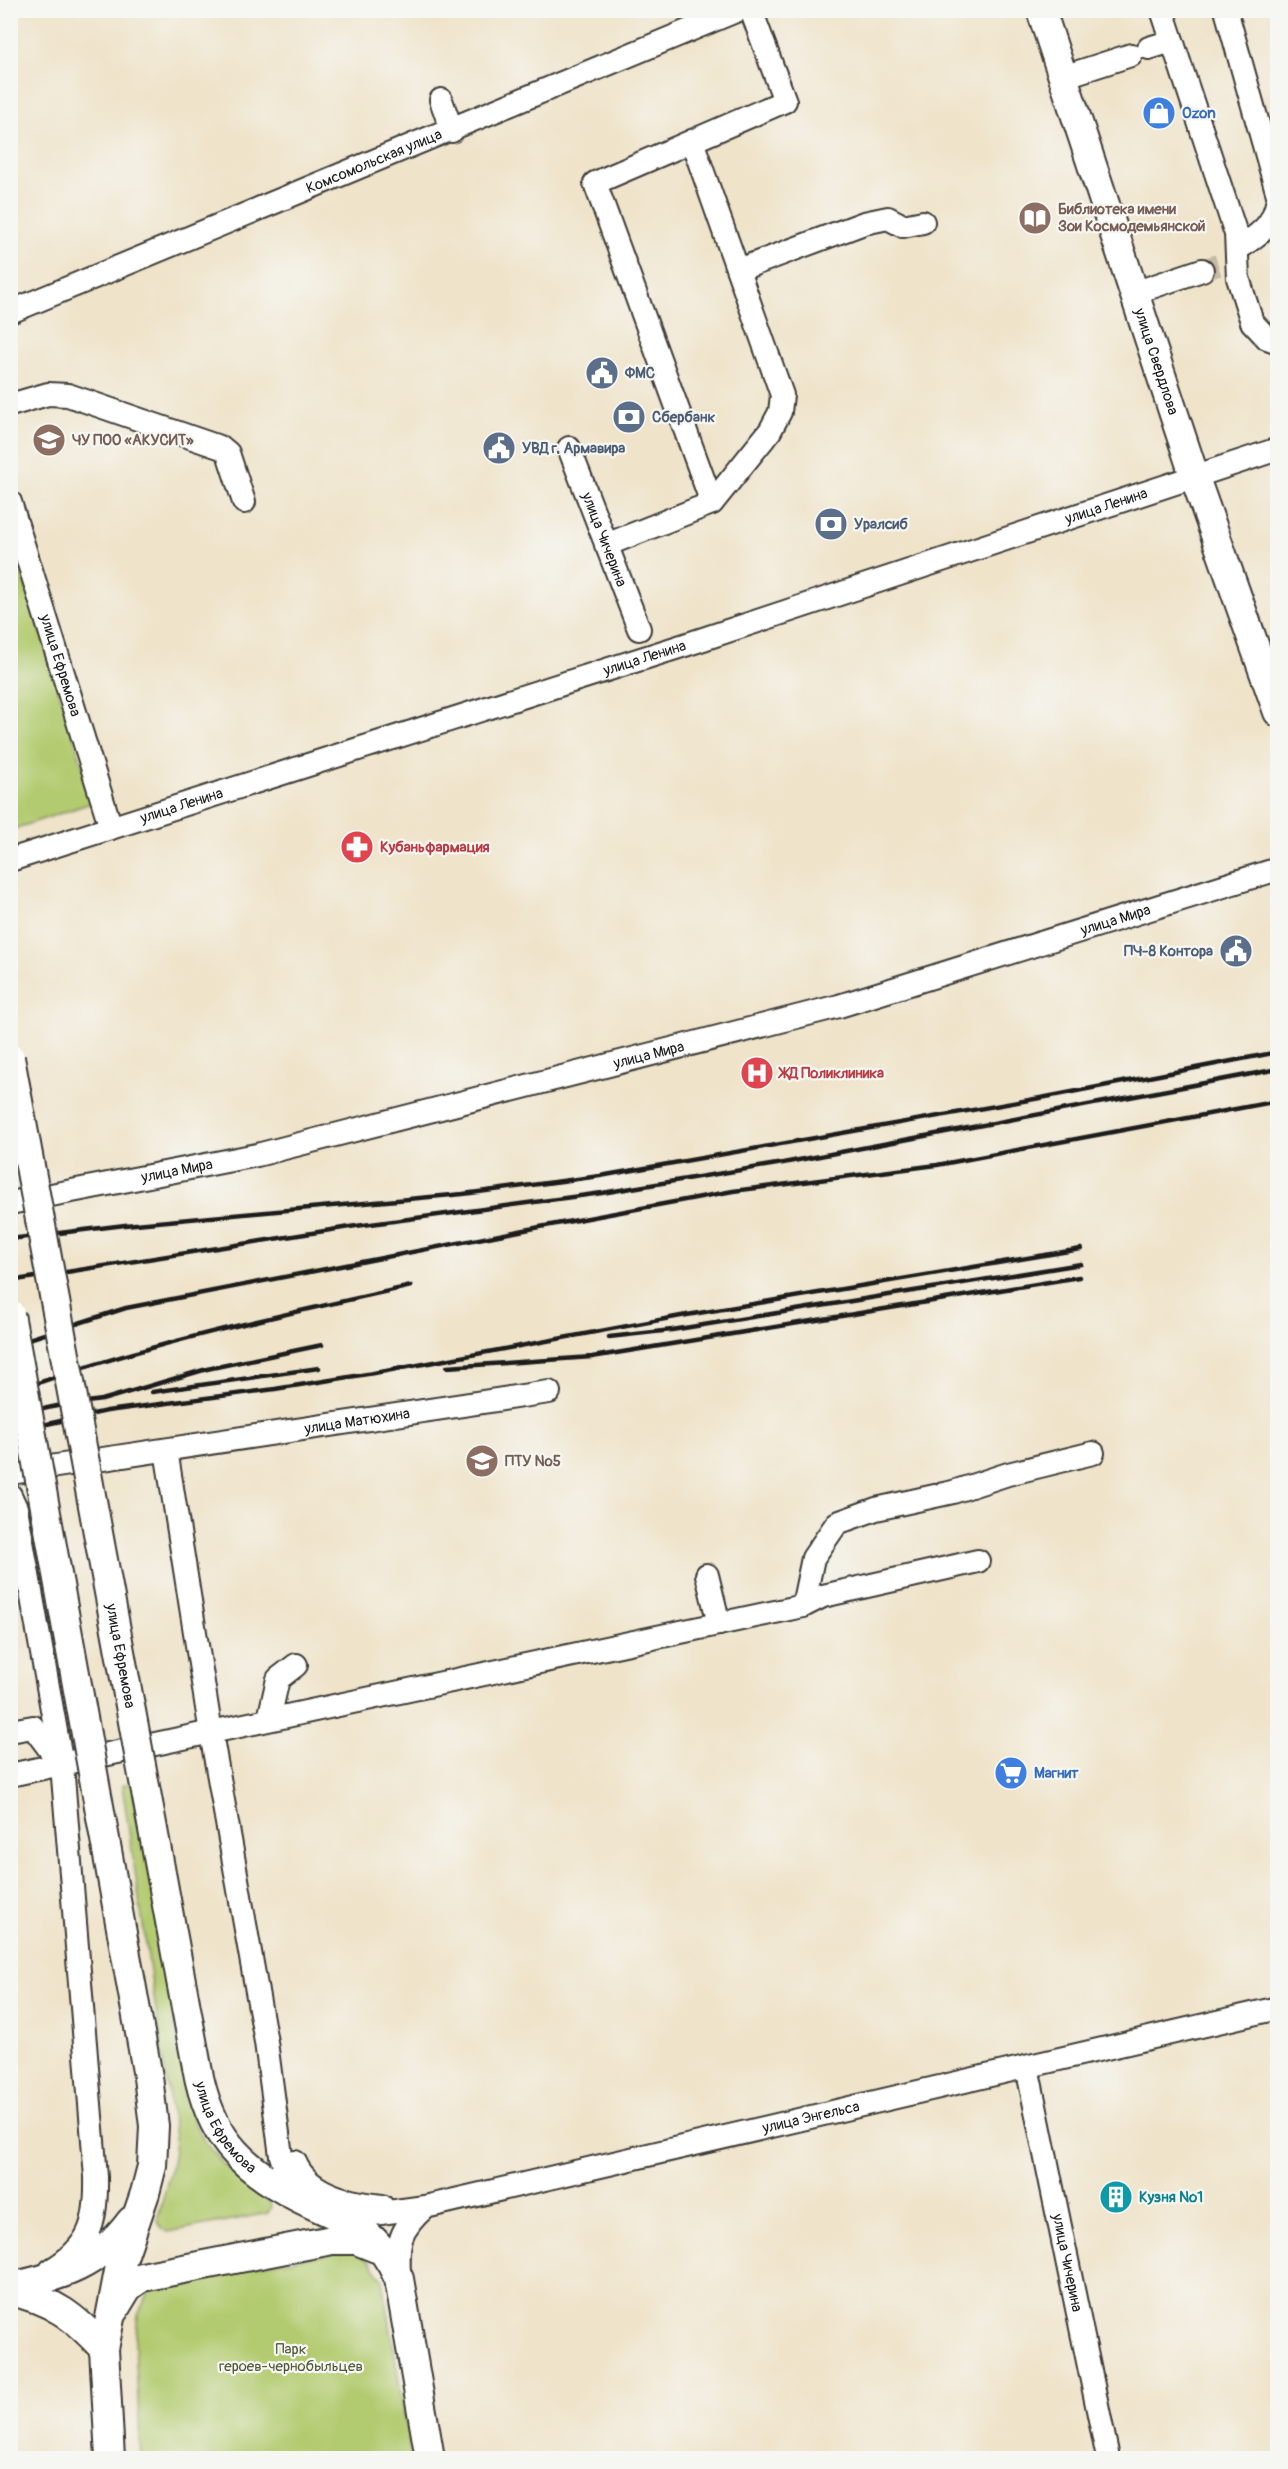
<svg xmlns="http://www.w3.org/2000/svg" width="1288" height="2469" font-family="Pangolin,sans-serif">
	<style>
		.green { fill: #b3cb70; stroke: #687446; stroke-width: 1.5 }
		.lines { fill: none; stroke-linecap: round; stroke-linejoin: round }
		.minor-tunnel { stroke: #c5bba6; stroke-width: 22; stroke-dasharray: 22 11; stroke-linecap: butt }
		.minor-casing { stroke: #3c3a36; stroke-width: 26 }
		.major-casing { stroke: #3c3a36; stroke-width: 32 }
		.minor { stroke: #fff; stroke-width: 22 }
		.major { stroke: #fff; stroke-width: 28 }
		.rail { stroke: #1c1c1c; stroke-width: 4.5 }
		.major-bridge-casing { stroke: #3c3a36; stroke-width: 32; stroke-linecap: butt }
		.major-bridge { stroke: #fff; stroke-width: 28 }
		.labels { text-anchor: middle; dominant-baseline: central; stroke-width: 4.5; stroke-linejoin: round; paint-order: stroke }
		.shop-label { font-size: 15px; font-weight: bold; fill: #366cbe; stroke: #f6f6f2; text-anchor: start }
		.street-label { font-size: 15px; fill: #1c1c1c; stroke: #f6f6f2 }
		.education-label { font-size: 15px; font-weight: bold; fill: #785e54; stroke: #f6f6f2; text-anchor: start }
		.service-label { font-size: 15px; font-weight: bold; fill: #4e5e75; stroke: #f6f6f2; text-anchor: start }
		.health-label { font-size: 15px; font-weight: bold; fill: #be3a42; stroke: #f6f6f2; text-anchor: start }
		.culture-label { font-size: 15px; font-weight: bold; fill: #0d838f; stroke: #f6f6f2; text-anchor: start }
		.park-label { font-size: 15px; fill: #515939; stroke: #f6f6f2 }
	</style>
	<rect width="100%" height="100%" fill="#f6f6f2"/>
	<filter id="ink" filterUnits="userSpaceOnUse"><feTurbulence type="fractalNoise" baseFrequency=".0167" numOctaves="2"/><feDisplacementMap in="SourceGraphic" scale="12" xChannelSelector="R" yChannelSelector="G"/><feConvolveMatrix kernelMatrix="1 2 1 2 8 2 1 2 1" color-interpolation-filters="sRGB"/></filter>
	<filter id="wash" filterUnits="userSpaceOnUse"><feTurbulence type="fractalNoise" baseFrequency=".008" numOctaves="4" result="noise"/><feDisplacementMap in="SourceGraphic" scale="24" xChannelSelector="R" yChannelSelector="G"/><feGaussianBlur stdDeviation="1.35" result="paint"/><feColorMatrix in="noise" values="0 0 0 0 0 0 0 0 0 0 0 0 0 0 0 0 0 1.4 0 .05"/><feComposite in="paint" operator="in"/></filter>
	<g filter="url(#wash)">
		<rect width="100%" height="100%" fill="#efe3c9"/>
		<g class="green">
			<path d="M10,535l84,267 -83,28h-1z"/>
			<path d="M136,1782l44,273 14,68 13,21 16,20 46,38 2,4 -3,7 -100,19 -6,-3 -5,-8c7,-29 17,-54 18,-84l-53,-352z"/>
			<path d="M354,2250l16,11 13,19 28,178h-270l-6,-113 3,-31 11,-22 16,-13z"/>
		</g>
	</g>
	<g filter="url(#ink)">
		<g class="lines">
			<path class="minor-tunnel" d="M1202,270l16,-5"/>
			<g class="minor-casing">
				<g id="minor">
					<path d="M1162,10l74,224 2,44 14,44 15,16 11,4"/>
					<path d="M1226,10l52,185"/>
					<path d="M1149,48l23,-7"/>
					<path d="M1063,77l68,-22"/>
					<path d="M441,100l11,31"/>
					<path d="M692,141l90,254 -2,17 -10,19 -58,72"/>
					<path d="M1238,249c22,-16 35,-22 40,-50"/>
					<path d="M738,270l126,-47 24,-5 15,8 20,-4"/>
					<path d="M1134,293l68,-23"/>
					<path id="s1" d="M10,312l728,-302"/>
					<path d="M10,405l38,-11 20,1 154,53 6,5 16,49"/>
					<path id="s2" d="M569,448l70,181"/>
					<path id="s3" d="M10,502l101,326"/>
					<path d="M606,545l106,-42 -117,-320 190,-82 -34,-91"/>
					<path id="s4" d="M10,860l678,-216 590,-195"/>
					<path id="s5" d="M10,1203l247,-48 512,-131 70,-18 439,-137"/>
					<path d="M166,1450l45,283 55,309 15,114 8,22 18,21"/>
					<path id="s6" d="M10,1473l539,-81"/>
					<path d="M10,1495l6,13 46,257 34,412c1,45 -5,69 -45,93"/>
					<path d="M707,1575l12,49"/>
					<path d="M803,1606l10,-48 24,-35 39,-14 77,-17 55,-18 85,-21"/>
					<path d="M269,1719l9,-40 18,-14"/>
					<path d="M10,1731l23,-4 26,35"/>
					<path d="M10,1775l793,-169 20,-10 155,-35"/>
					<path id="s7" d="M1027,2067l81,391"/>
					<path d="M295,2162c13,32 56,41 87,44"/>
					<path id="s8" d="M344,2218l81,-11 853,-199"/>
					<path d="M399,2279c-1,-36 -2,-47 26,-72"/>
				</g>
			</g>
			<g class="major-casing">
				<g id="major">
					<path id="s9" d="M1041,10l154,468 83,234"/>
					<path id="s10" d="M197,2067c12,68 42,100 102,131 48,24 77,29 100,81l31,179"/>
					<path d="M10,2287c52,-11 88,-21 121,-66"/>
					<path d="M10,2291c43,9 65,26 94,58"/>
					<path d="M114,2310l14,-23 14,-10 190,-37h24l20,8"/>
					<path d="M110,2458l-6,-109 16,-83 25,-73 7,-27 2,-40 -6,-49"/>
				</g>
			</g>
			<use href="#minor" class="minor"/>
			<use href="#major" class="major"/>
			<g class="rail">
				<path d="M10,1239l115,-14 338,-31 137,-18 446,-79 232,-45"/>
				<path d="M10,1281l346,-55 246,-33 181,-30 495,-94"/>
				<path d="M609,1337l63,-7 409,-66"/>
				<path d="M10,1345l116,-37 414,-81 193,-36 204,-26 341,-64"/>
				<path d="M447,1367l145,-10 487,-80"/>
				<path d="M152,1392l167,-24"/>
				<path d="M10,1393c130,-48 266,-77 401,-107"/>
				<path d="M10,1416l47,-10 45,-6 105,-31 115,-24"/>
				<path d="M10,1432l97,-21 168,-22 111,-18 295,-55 400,-67"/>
			</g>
			<g class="major-bridge-casing">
				<g id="major-bridge">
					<path id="s11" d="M10,1058l187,1009"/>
					<path d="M10,1314l138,763"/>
				</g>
			</g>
			<use href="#major-bridge" class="major-bridge"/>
		</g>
	</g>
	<defs>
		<g id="shop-disc" transform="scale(1.725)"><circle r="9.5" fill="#3f7fe0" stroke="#f6f6f2"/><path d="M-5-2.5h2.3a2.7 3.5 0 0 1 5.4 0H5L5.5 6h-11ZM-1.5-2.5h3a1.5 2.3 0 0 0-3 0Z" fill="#fff"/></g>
		<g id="library-disc" transform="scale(1.725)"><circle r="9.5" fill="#8d6e63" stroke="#f6f6f2"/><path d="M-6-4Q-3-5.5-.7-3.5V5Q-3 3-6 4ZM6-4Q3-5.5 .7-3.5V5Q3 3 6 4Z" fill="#fff"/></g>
		<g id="civic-disc" transform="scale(1.725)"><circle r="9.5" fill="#5c6f8a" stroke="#f6f6f2"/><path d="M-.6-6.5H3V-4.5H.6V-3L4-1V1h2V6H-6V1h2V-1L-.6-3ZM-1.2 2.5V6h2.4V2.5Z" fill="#fff"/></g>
		<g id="bank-disc" transform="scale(1.725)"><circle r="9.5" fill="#5c6f8a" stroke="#f6f6f2"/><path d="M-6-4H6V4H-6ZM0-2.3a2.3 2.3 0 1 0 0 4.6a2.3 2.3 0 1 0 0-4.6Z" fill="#fff"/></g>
		<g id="university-disc" transform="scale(1.725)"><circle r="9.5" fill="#8d6e63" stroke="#f6f6f2"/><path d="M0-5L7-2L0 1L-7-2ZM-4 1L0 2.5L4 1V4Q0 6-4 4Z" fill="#fff"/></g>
		<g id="pharmacy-disc" transform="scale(1.725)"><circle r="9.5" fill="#e0444e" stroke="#f6f6f2"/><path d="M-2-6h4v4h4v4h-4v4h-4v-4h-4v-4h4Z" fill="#fff"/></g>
		<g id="hospital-disc" transform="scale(1.725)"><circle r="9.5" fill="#e0444e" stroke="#f6f6f2"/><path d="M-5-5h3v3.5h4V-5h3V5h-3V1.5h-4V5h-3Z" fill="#fff"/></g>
		<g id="supermarket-disc" transform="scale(1.725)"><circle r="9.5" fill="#3f7fe0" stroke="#f6f6f2"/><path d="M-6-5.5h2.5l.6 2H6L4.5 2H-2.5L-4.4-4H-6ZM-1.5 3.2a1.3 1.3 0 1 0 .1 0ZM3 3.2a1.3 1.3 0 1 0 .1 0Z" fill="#fff"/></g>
		<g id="building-disc" transform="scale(1.725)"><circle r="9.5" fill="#0f9aa8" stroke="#f6f6f2"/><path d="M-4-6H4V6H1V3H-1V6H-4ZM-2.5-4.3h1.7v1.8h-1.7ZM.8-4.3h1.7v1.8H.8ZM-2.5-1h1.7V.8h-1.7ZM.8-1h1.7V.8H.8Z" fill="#fff"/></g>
	</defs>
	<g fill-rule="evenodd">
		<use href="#shop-disc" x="1159" y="113"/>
		<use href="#library-disc" x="1035" y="218"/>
		<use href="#civic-disc" x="602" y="373"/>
		<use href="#bank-disc" x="629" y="417"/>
		<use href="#university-disc" x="49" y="440"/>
		<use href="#civic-disc" x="499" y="448"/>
		<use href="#bank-disc" x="831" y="524"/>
		<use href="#pharmacy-disc" x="357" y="847"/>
		<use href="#civic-disc" x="1236" y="951"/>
		<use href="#hospital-disc" x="757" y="1073"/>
		<use href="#university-disc" x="482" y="1461"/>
		<use href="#supermarket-disc" x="1011" y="1773"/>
		<use href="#building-disc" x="1116" y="2197"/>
	</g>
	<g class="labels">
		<g class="shop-label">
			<text x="1182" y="113">Ozon</text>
			<text x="1034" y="1773">Магнит</text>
		</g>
		<g class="street-label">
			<text stroke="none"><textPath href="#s1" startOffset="394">Комсомольская улица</textPath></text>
			<text stroke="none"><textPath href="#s9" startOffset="370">улица Свердлова</textPath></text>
			<text stroke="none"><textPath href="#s4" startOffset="1152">улица Ленина</textPath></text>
			<text stroke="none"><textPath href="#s2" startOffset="98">улица Чичерина</textPath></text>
			<text stroke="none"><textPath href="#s4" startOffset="666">улица Ленина</textPath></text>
			<text stroke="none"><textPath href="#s3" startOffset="171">улица Ефремова</textPath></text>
			<text stroke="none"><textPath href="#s4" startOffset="180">улица Ленина</textPath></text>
			<text stroke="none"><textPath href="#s5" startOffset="1142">улица Мира</textPath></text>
			<text stroke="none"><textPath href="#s5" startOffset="656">улица Мира</textPath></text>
			<text stroke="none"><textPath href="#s5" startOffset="170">улица Мира</textPath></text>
			<text stroke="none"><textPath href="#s6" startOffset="351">улица Матюхина</textPath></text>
			<text stroke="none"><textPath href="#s11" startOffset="608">улица Ефремова</textPath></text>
			<text stroke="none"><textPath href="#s8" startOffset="478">улица Энгельса</textPath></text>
			<text stroke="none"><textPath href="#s10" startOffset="68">улица Ефремова</textPath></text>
			<text stroke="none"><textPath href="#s7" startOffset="200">улица Чичерина</textPath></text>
		</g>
		<g class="education-label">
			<text x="1058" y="209">Библиотека имени<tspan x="1058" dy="17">Зои Космодемьянской</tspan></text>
			<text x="72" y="440">ЧУ ПОО «АКУСИТ»</text>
			<text x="505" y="1461">ПТУ №5</text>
		</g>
		<g class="service-label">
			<text x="625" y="373">ФМС</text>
			<text x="652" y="417">Сбербанк</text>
			<text x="522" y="448">УВД г. Армавира</text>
			<text x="854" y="524">Уралсиб</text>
			<text x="1213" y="951" text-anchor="end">ПЧ-8 Контора</text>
		</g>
		<g class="health-label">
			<text x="380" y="847">Кубаньфармация</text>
			<text x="780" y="1073">ЖД Поликлиника</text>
		</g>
		<g class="culture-label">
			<text x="1139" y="2197">Кузня №1</text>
		</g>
		<g class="park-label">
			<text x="291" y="2349">Парк<tspan x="291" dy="17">героев-чернобыльцев</tspan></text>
		</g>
	</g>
	<rect width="1288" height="2469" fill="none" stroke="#f6f6f2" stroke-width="36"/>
</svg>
